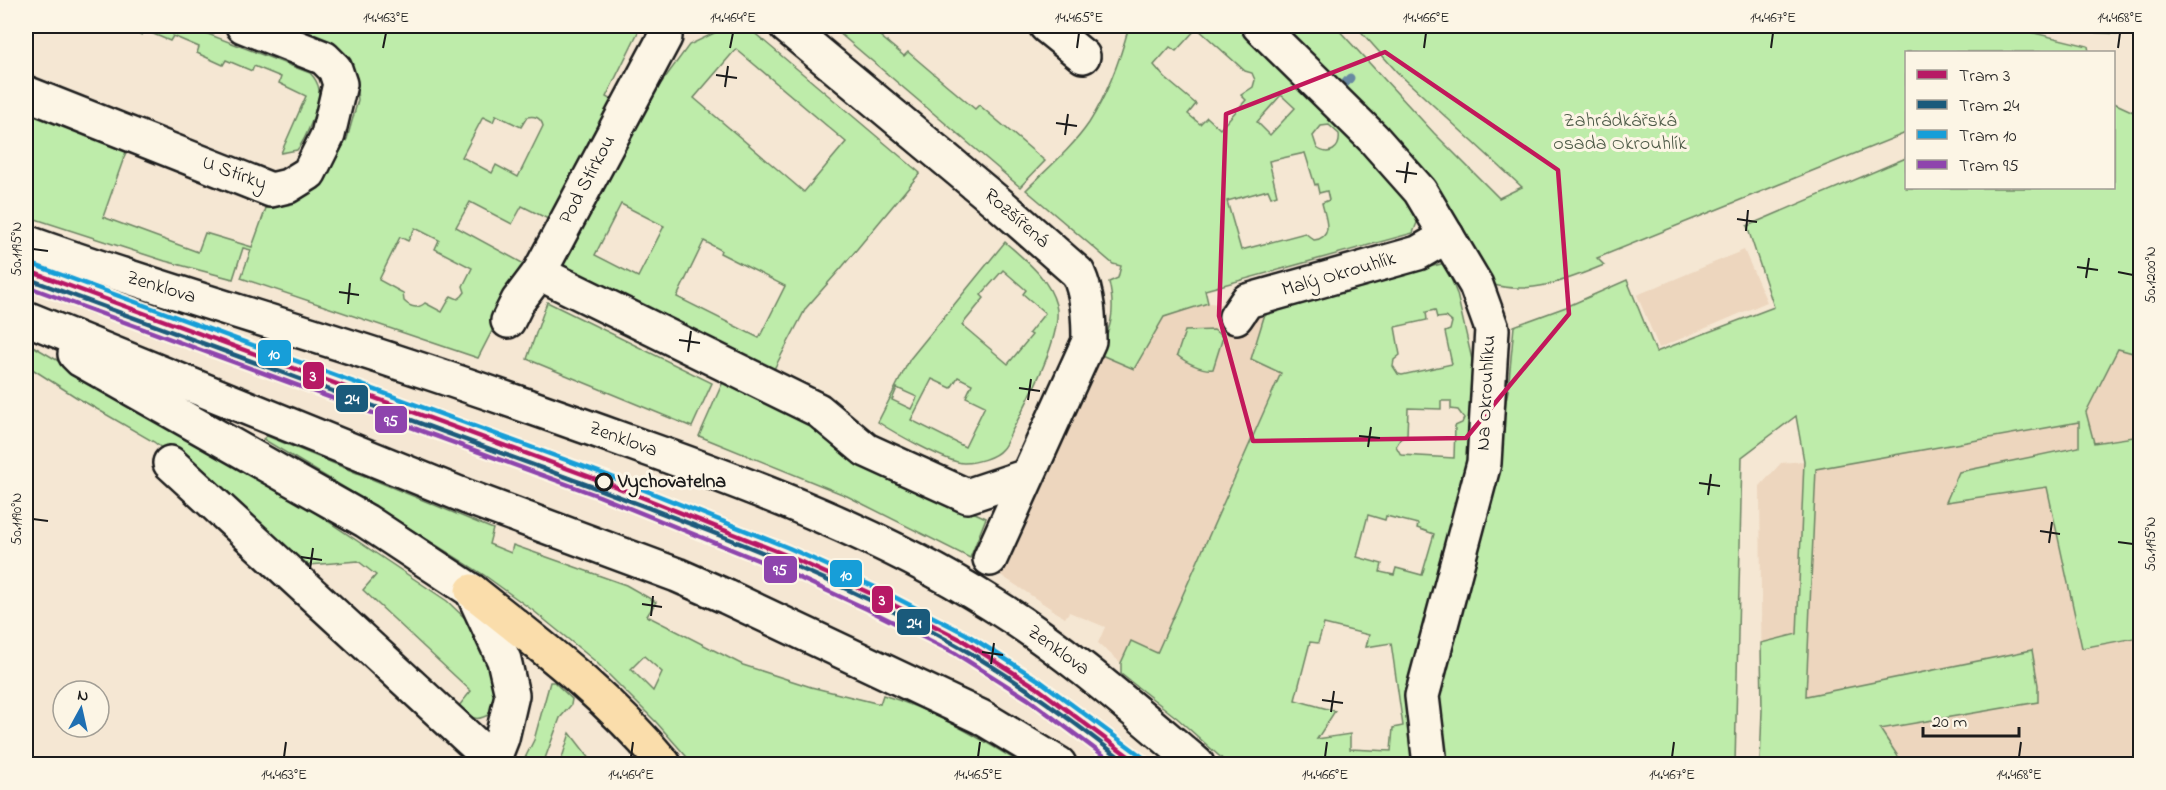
<svg xmlns="http://www.w3.org/2000/svg" width="2166" height="790" font-family="'Indie Flower',sans-serif">
	<style>
		.built { fill: #edd6be }
		.green { fill: #beecaa; stroke: #6d8463; stroke-width: 1.5; fill-rule: evenodd }
		.lines { fill: none; stroke-linecap: round; stroke-linejoin: round }
		.stream { stroke: #6889a1; stroke-width: 9 }
		.minor-casing { stroke: #1c1c1c; stroke-width: 38 }
		.secondary-casing { stroke: #1c1c1c; stroke-width: 38 }
		.primary-casing { stroke: #1c1c1c; stroke-width: 38 }
		.minor { stroke: #fcf5e5; stroke-width: 33 }
		.secondary { stroke: #fcf5e5; stroke-width: 33 }
		.primary { stroke: #faddab; stroke-width: 33 }
		.tram-1-casing { stroke: #fcf5e5; stroke-width: 9 }
		.tram-2-casing { stroke: #fcf5e5; stroke-width: 9 }
		.tram-3-casing { stroke: #fcf5e5; stroke-width: 9 }
		.tram-4-casing { stroke: #fcf5e5; stroke-width: 9 }
		.tram-1 { stroke: #b71965; stroke-width: 4.5 }
		.tram-2 { stroke: #1a5a7b; stroke-width: 4.5 }
		.tram-3 { stroke: #179ed8; stroke-width: 4.5 }
		.tram-4 { stroke: #8e44ad; stroke-width: 4.5 }
		.marked { fill: none; stroke: #c2185b; stroke-width: 4.5; stroke-linejoin: round }
		.ticks { fill: none; stroke: #1c1c1c; stroke-width: 2 }
		.stop-dot { fill: #fcf5e5; stroke: #1c1c1c; stroke-width: 3 }
		.labels { text-anchor: middle; dominant-baseline: central; stroke-width: 6; stroke-linejoin: round; paint-order: stroke }
		.park-label { font-size: 20px; fill: #4d5a47; stroke: #fcf5e5 }
		.street-label { font-size: 20px; fill: #1c1c1c; stroke: #fcf5e5 }
		.stop-label { font-size: 20px; font-weight: bold; fill: #1c1c1c; stroke: #fcf5e5; text-anchor: start }
		.line-badge { stroke: #fcf5e5; stroke-width: 2 }
		.badge-label { font-size: 16px; text-anchor: middle; font-weight: bold; fill: #fff }
		.neatline { fill: none; stroke: #1c1c1c; stroke-width: 2 }
		.ticks-label { font-size: 15px; text-anchor: middle; fill: #1c1c1c }
	</style>
	<rect width="100%" height="100%" fill="#f5e7d3"/>
	<filter id="ink" filterUnits="userSpaceOnUse"><feTurbulence type="fractalNoise" baseFrequency=".0167" numOctaves="2"/><feDisplacementMap in="SourceGraphic" scale="12" xChannelSelector="R" yChannelSelector="G"/><feConvolveMatrix kernelMatrix="1 2 1 2 8 2 1 2 1" color-interpolation-filters="sRGB"/></filter>
	<g filter="url(#ink)">
		<g class="built">
			<path d="M1744,250l23,52 -108,46 -22,-53z"/>
			<path d="M1208,303l65,5 -22,51 30,14 -124,280 -26,-11 -10,21 -23,-20 7,-16 -36,-15 -4,6 -66,-44 100,-220 34,15 31,-52z"/>
			<path d="M2118,348l22,7v409h-380l2,-54 -2,-224 21,-23 23,-2z"/>
		</g>
		<g class="green">
			<path d="M120,26h67l123,47c5,5 8,9 9,17 1,15 -13,49 -22,60l-16,3 25,-57 -27,-13 2,-6 -27,-11 -2,5 -26,-11 -3,5 -26,-12 2,-6 -26,-11 -3,5 -26,-11 -2,5z"/>
			<path d="M266,26h241v2l45,-2h89l-35,71 7,4 -63,119 -28,-14 -10,18 -42,-22 -14,25 70,38 -48,93 -237,-80 10,-28 -8,-2 -10,31 -68,-18 -139,-45v-104l101,37 -24,68 95,35 7,-19 47,14 18,-50 15,1 40,-20 22,-39 11,-39 -3,-24zM496,115l25,12 6,-10c8,-2 14,1 16,9l-25,51 -22,-12 -4,8 -30,-16 21,-40 10,5zM415,228l24,12 -4,9 37,19 -9,18 2,6 -3,4 -4,3 -7,-3 -9,16 -17,-9c-7,6 -14,5 -21,-2l-1,-8 -24,-13 21,-43 8,4z"/>
			<path d="M729,26h15l7,4 169,143 -77,93 -37,42 -33,63 -214,-107 73,-141 57,-78zM736,49l110,93 -42,50 -110,-94zM621,204l43,22 -26,51 -43,-22zM704,241l17,9 -1,3 65,33 -26,52 -82,-41z"/>
			<path d="M831,26h37l36,30 4,-4 67,57 4,-4 66,56 -25,26z"/>
			<path d="M1129,26h115l147,147 29,42 -7,18 -208,57 3,13 -44,14 -30,52 -35,-15c12,-28 17,-42 10,-72l9,-4 3,-12 -8,-2 -87,-74c21,-21 46,-42 63,-67 19,-30 31,-63 40,-97zM1197,28l48,43 7,2 3,7 -2,7 -12,8 5,5 -26,29 -13,-12 -7,7 -12,-10 8,-10 -31,-26 -11,-13 16,-18 6,4zM1281,95l14,13 -25,27 -13,-13zM1329,125l10,9c2,15 -10,23 -22,14l-4,-12 8,-10zM1305,153l10,32 2,-1 2,9 8,-2 2,9 -7,3c3,14 13,35 -8,37l-9,-7 -64,17 -14,-49 41,-11 3,7 6,-2 -8,-34z"/>
			<path d="M1276,26h59l99,107 65,65 23,-11 -125,-115 -41,-46h649l83,20 1,6h-183v81l-309,125 7,7c-34,14 -73,30 -110,20l-7,-10 -6,-16 -45,-69z"/>
			<path d="M2047,26h93v9l-72,-4z"/>
			<path d="M2114,103l26,12v240l-22,-6 -32,63 8,31 46,-7v201l-58,11 -35,-161 -101,15 13,-30 120,-25v-25l-263,47 -10,227 226,-46 6,35v17l-158,27 21,32 -21,3h-120l2,-54 -1,-67 36,-9 7,-173 -8,-45 -54,41 -7,307h-291l-6,-28 3,-53 43,-175 24,-117 6,-65 52,-19 61,-27 29,72 118,-45 -27,-81 159,-68v30h208z"/>
			<path d="M1005,242c20,18 44,36 51,63 8,29 -29,97 -43,124 -4,6 -6,15 -11,20 -7,9 -27,14 -38,14 -16,0 -71,-31 -86,-41l32,-63zM1003,270l23,20 -3,4 22,19 -16,20 3,2 -24,29 -46,-39 22,-27 -3,-3zM958,377l14,7 -6,13 19,9 -20,41 -54,-27 21,-41 19,9zM897,388l20,9 -6,12 -19,-9z"/>
			<path d="M1445,263l12,31 19,83 2,50 -61,337h-189l-51,-46 -56,-44v-11l10,-22 26,12 124,-280 -30,-14 13,-42 9,-9zM1435,310l2,8 9,-1 6,5 -2,8 -5,2 7,32 -50,11 -4,-1 -5,-8 1,-6 6,-5 -5,-28 32,-7 -1,-8zM1441,401h10v8l7,1 6,8 -2,5 -7,3 -1,32 -53,-3 -5,-9 5,-8 6,-2 1,-28 33,1zM1368,515l17,5 1,-4 32,8 -1,4 17,6 -12,41 -26,-7 -2,7 -14,-3 2,-8 -25,-7zM1324,624l45,11 -3,12 25,-4 12,83 -10,2 -2,23 -41,-2v-15l-33,5 18,-28 -40,-11 15,-58 8,1z"/>
			<path d="M547,302l165,81 -20,44 -165,-68z"/>
			<path d="M1214,330l9,7 -10,32c-10,2 -28,-7 -36,-14l8,-24z"/>
			<path d="M26,342l273,160 148,99 22,21 30,50 -7,41c-18,10 -19,5 -34,-6l13,-16 -108,-101 13,-15 -18,-14 -49,4 -155,-123 -78,-45 -50,-32z"/>
			<path d="M726,375l82,41 35,37 9,5 134,60 -16,40 -123,-62 -148,-60z"/>
			<path d="M267,436l226,93 -4,15 22,9 2,-8 113,40 30,17 -9,14 96,49 68,22 69,17 3,-9c50,15 95,42 139,69h-329l-37,-42 -61,-61 -60,-49 -51,-37 -134,-84 -87,-52zM644,656l18,16 -9,19 -22,-22z"/>
			<path d="M550,682h4l18,17 -1,6 -11,13 -17,46h-21l12,-24z"/>
			<path d="M570,733l24,31h-34z"/>
		</g>
		<g class="lines">
			<path class="stream" d="M1342,94l-4,-3 12,-13"/>
			<g class="minor-casing">
				<g id="minor">
					<path d="M786,26l217,181 75,66c10,22 11,45 11,68l-99,218"/>
					<path d="M1046,26l37,30"/>
					<path d="M1259,26l114,112 47,53 56,94 16,44 -8,134 -62,233 8,68"/>
					<path d="M26,93l245,97 17,-4 21,-13 19,-38 12,-51 -5,-15 -11,-11 -81,-32"/>
					<path d="M539,273l279,137 48,40 101,46 60,-20"/>
					<path d="M1236,317l11,-16 171,-48 29,-17"/>
					<path d="M508,321l10,-20 21,-28 126,-236v-11"/>
					<path d="M170,463l323,298"/>
					<path d="M472,591l32,69 8,35 -10,43 -9,23 -5,3"/>
				</g>
			</g>
			<g class="secondary-casing">
				<g id="secondary">
					<path d="M26,242c122,44 247,79 371,120 80,26 160,54 240,83 121,43 246,90 355,159 74,46 139,104 205,160"/>
					<path d="M26,318l441,179 210,78 50,22 254,120 78,47"/>
					<path d="M75,354l6,6 285,161 106,70"/>
				</g>
			</g>
			<g class="primary-casing">
				<path id="primary" d="M472,591c69,55 136,105 192,173"/>
			</g>
			<use href="#minor" class="minor"/>
			<use href="#secondary" class="secondary"/>
			<use href="#primary" class="primary"/>
			<g class="tram-1-casing">
				<path id="tram-1" d="M26,270l578,212 182,73 88,40 88,45 74,47 103,77"/>
			</g>
			<g class="tram-2-casing">
				<path id="tram-2" d="M26,278c171,63 342,127 513,189 142,53 287,104 419,179 60,34 116,76 170,118"/>
			</g>
			<g class="tram-3-casing">
				<path id="tram-3" d="M29,263l578,212 182,73 88,40 89,46 74,47 104,77"/>
			</g>
			<g class="tram-4-casing">
				<path id="tram-4" d="M26,286l573,210 181,73 87,40 88,44 73,46 87,65"/>
			</g>
			<use href="#tram-1" class="tram-1"/>
			<use href="#tram-2" class="tram-2"/>
			<use href="#tram-3" class="tram-3"/>
			<use href="#tram-4" class="tram-4"/>
		</g>
	</g>
	<path class="marked" d="M1385,52l173,118 11,144 -103,124 -213,3 -34,-125 7,-202z"/>
	<path class="ticks" d="M383,48l3,-15M730,48l3,-15M1077,48l2,-15M1424,48l2,-15M1771,48l2,-15M2118,48l2,-15M716,75l21,3M725,87l3,-21M1056,123l21,3M1065,135l3,-21M1396,171l21,3M1405,183l3,-21M1737,219l20,3M1746,231l2,-21M33,249l15,2M2077,267l21,3M2118,272l15,3M2086,278l3,-20M339,292l20,3M348,304l2,-21M679,340l21,3M688,352l3,-21M1019,388l21,3M1028,400l3,-21M1359,436l21,2M1368,447l3,-20M1699,483l21,3M1708,495l3,-21M33,519l15,2M2040,531l20,3M2118,542l15,2M2049,543l3,-21M301,557l21,3M310,569l3,-21M642,604l20,3M651,616l2,-20M982,652l21,3M991,664l3,-21M1322,700l21,3M1331,712l3,-21M284,757l2,-15M631,757l2,-15M978,757l2,-15M1325,757l2,-15M1672,757l2,-15M2019,757l2,-15"/>
	<circle class="stop-dot" cx="604" cy="482" r="8"/>
	<g class="labels">
		<g class="park-label">
			<text x="1620" y="121">Zahrádkářská<tspan x="1620" dy="23">osada Okrouhlík</tspan></text>
		</g>
		<g class="street-label">
			<text transform="translate(234 174) rotate(20)">U Stírky</text>
			<text transform="translate(588 180) rotate(-62)">Pod Stírkou</text>
			<text transform="translate(1016 219) rotate(41)">Rozšířená</text>
			<text transform="translate(1339 275) rotate(-16)">Malý Okrouhlík</text>
			<text transform="translate(161 288) rotate(17)">Zenklova</text>
			<text transform="translate(1487 393) rotate(-87)">Na Okrouhlíku</text>
			<text transform="translate(623 440) rotate(20)">Zenklova</text>
			<text transform="translate(1058 651) rotate(36)">Zenklova</text>
		</g>
		<g class="stop-label">
			<text x="618" y="482">Vychovatelna</text>
		</g>
	</g>
	<g class="line-badge">
		<rect x="257" y="339" width="35" height="28" rx="6" fill="#179ed8"/>
		<rect x="302" y="361" width="23" height="29" rx="6" fill="#b71965"/>
		<rect x="335" y="384" width="34" height="29" rx="6" fill="#1a5a7b"/>
		<rect x="374" y="405" width="34" height="29" rx="6" fill="#8e44ad"/>
		<rect x="763" y="555" width="35" height="29" rx="6" fill="#8e44ad"/>
		<rect x="829" y="559" width="34" height="29" rx="6" fill="#179ed8"/>
		<rect x="871" y="585" width="23" height="29" rx="6" fill="#b71965"/>
		<rect x="896" y="608" width="35" height="28" rx="6" fill="#1a5a7b"/>
	</g>
	<g class="badge-label">
		<text x="274" y="359">10</text>
		<text x="313" y="381">3</text>
		<text x="352" y="404">24</text>
		<text x="391" y="426">95</text>
		<text x="780" y="575">95</text>
		<text x="846" y="580">10</text>
		<text x="882" y="605">3</text>
		<text x="914" y="628">24</text>
	</g>
	<rect width="2166" height="790" fill="none" stroke="#fcf5e5" stroke-width="66"/>
	<rect x="1905" y="51" width="210" height="138" fill="#fcf5e5" stroke="#a29e95" stroke-width="1.5"/>
	<rect x="1917" y="70" width="30" height="9" fill="#b71965" stroke="#a29e95" stroke-width="1.5"/>
	<text x="1959" y="81" font-size="18" fill="#1c1c1c">Tram 3</text>
	<rect x="1917" y="100" width="30" height="9" fill="#1a5a7b" stroke="#a29e95" stroke-width="1.5"/>
	<text x="1959" y="111" font-size="18" fill="#1c1c1c">Tram 24</text>
	<rect x="1917" y="130" width="30" height="9" fill="#179ed8" stroke="#a29e95" stroke-width="1.5"/>
	<text x="1959" y="141" font-size="18" fill="#1c1c1c">Tram 10</text>
	<rect x="1917" y="160" width="30" height="9" fill="#8e44ad" stroke="#a29e95" stroke-width="1.5"/>
	<text x="1959" y="171" font-size="18" fill="#1c1c1c">Tram 95</text>
	<g transform="translate(81 709) rotate(8)"><circle r="28" fill="#fcf5e5" stroke="#a29e95" stroke-width="1.5"/>
	<path d="M0-4.5L10 22L0 15L-10 22Z" fill="#1f6fb2"/>
	<text y="-9" font-size="16" font-weight="bold" text-anchor="middle" fill="#1c1c1c">N</text>
	</g>
	<path d="M1923 727v9h96v-9" fill="none" stroke="#1c1c1c" stroke-width="3"/>
	<text x="1932" y="727" font-size="18" fill="#1c1c1c" stroke="#fcf5e5" stroke-width="4.5" paint-order="stroke">20 m</text>
	<rect x="33" y="33" width="2100" height="724" class="neatline"/>
	<g class="ticks-label">
		<text x="386" y="22">14.463°E</text>
		<text x="733" y="22">14.464°E</text>
		<text x="1079" y="22">14.465°E</text>
		<text x="1426" y="22">14.466°E</text>
		<text x="1773" y="22">14.467°E</text>
		<text x="2120" y="22">14.468°E</text>
		<text transform="translate(16 249) rotate(-90)" y="5">50.1195°N</text>
		<text transform="translate(2150 275) rotate(-90)" y="5">50.1200°N</text>
		<text transform="translate(16 519) rotate(-90)" y="5">50.1190°N</text>
		<text transform="translate(2150 544) rotate(-90)" y="5">50.1195°N</text>
		<text x="284" y="779">14.463°E</text>
		<text x="631" y="779">14.464°E</text>
		<text x="978" y="779">14.465°E</text>
		<text x="1325" y="779">14.466°E</text>
		<text x="1672" y="779">14.467°E</text>
		<text x="2019" y="779">14.468°E</text>
	</g>
</svg>
